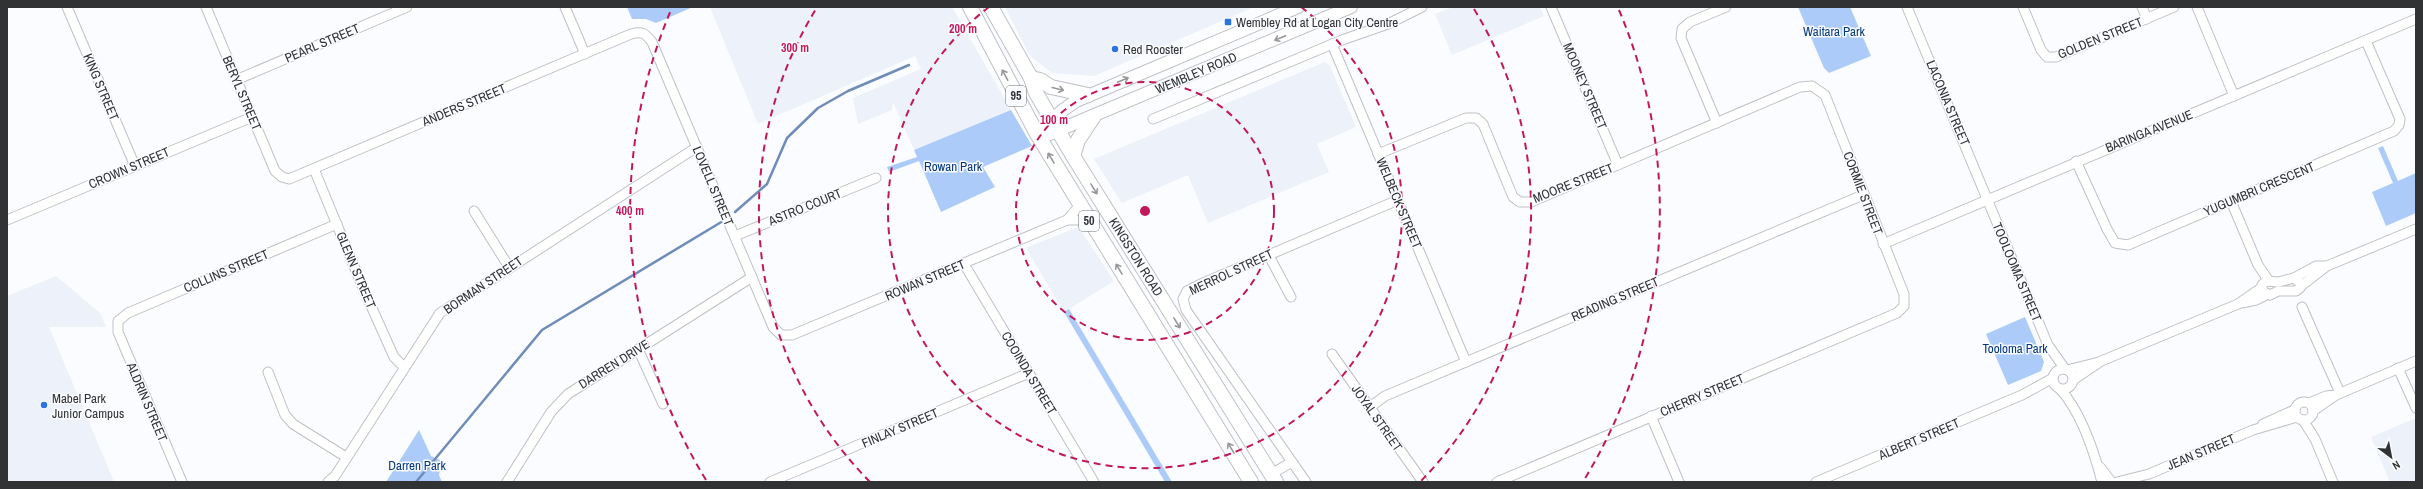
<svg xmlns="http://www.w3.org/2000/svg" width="2423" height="489" font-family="'Archivo Narrow',sans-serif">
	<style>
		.built { fill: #ecf1fa }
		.green { fill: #adcbf9 }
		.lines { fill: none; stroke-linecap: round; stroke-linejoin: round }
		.stream { stroke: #6f8cb8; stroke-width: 2.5 }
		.minor-casing { stroke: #bfc1c5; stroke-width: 11 }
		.secondary-casing { stroke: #bfc1c5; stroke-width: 14 }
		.primary-casing { stroke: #bfc1c5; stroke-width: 16 }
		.minor { stroke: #fff; stroke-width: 9 }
		.secondary { stroke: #fff; stroke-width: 12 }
		.primary { stroke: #fff; stroke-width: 14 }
		.oneway { stroke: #98989a }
		.ring { fill: none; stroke: #c2185b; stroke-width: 2; stroke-dasharray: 7 5 }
		.poi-dot { fill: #2b75e1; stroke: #fafcff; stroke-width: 1.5 }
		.labels { text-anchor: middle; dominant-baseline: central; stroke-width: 3; stroke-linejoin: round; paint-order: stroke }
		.shield { fill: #fafcff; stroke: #6d6f71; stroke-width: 1 }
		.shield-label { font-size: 12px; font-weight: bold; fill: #313234 }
		.poi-label { font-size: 13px; fill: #313234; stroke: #fafcff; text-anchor: start }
		.park-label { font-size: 13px; fill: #03377e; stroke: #fafcff }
		.street-label { font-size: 13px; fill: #313234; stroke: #fafcff }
		.centre { fill: #c2185b; stroke: #fafcff; stroke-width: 2 }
		.ring-label { font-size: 12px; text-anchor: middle; font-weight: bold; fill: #c2185b; stroke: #fafcff; stroke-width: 3; stroke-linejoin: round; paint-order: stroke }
	</style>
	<rect width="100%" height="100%" fill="#fafcff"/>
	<g class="built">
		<path d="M710,7h242l59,103 -97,40 -21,-48 -1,8 -34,14 -5,-26 68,-29 -6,-13 -157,68z"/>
		<path d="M1005,7h249l-160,69 -42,-3 -22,-17z"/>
		<path d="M1453,7h87l4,9 -92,39 -17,-41z"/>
		<path d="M1325,62l5,4 26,61 -39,17 12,28 -121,51 -20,-48 -66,28 -28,-44z"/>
		<path d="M1076,228l5,3 33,50 -50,31 -38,-64z"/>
		<path d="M56,276l44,37 6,14h-57l65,155h-107v-186z"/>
		<path d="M2416,418v64h-26l-19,-45z"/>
	</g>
	<g class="green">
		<path d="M627,7h66l-37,16 -10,-4h-14z"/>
		<path d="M1798,7h52l21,49 -42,17 -5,-5z"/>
		<path d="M1011,110l21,36 -49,21 12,20 -54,25 -22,-51 -30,11 -2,-5 30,-10 -3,-7z"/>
		<path d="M2383,146l15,35 18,-8v40l-30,13 -14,-34 21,-9 -15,-35z"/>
		<path d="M1069,309l103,173h-7l-101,-170z"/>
		<path d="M2025,317l19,45 -3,9 -33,14 -22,-51z"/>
		<path d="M419,430l12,26 11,5 -3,14 3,7h-56z"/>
	</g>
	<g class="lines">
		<g class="stream">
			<path d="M735,212l32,-28 20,-46 31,-30 30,-17 61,-26"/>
			<path d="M416,482l126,-152 181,-109"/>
		</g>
		<g class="minor-casing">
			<g id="minor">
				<path d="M67,7l68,159"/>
				<path d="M206,7l69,164 7,6 7,2 342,-145c11,-3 14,-1 21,8l121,285 8,8h11l275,-115h22"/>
				<path d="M565,7l20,47"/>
				<path d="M1551,7l67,158"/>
				<path d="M1907,7l141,338 17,24"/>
				<path d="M2023,7l18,43 6,7h9l118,-50"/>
				<path d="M2142,7l5,12"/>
				<path d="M2197,7l37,89"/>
				<path d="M1332,44l134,318"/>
				<path d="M236,80l171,-73"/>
				<path d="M1153,119l189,-79 46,-16 34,-17"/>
				<path d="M1717,123l-36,-85 1,-9 8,-7 36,-15"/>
				<path d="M1378,154l88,-36h10l7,6 30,73 7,5h11l269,-115 12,-1 13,9 79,199v12l-7,7 -400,169"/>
				<path d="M2076,161l31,68 8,14 13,2 266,-114 5,-6 1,-6 -34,-78"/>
				<path d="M314,169l49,119 31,69 10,10"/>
				<path d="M2231,201l27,64 11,16"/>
				<path d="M474,211l35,56"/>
				<path d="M7,220l245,-103"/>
				<path d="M1067,220l13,-15"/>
				<path d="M735,236l141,-58"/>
				<path d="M1883,244l533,-225"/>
				<path d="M1268,254l23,43"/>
				<path d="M964,264l130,218"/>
				<path d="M2294,278l7,6 -1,4 -4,3h-18l-8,4 -8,-4v-6l4,-4 12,1z"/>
				<path d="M2294,278l22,-12h9"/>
				<path d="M2301,286l26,-20 89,-37"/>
				<path d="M2242,303l14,-3 12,-6"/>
				<path d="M2302,307l38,86"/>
				<path d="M638,349l25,55"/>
				<path d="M1332,354l91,128"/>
				<path d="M2398,368l18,40"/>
				<circle cx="2063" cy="379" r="10"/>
				<path d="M2067,370l32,-8 139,-58 23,-16"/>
				<path d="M268,372l17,43 8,9 53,33"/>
				<path d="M2073,380l24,-16"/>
				<path d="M2060,389c22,24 34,62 42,93"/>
				<circle cx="2304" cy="411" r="9"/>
				<path d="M2309,403l17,-7 10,-1"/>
				<path d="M1370,407l15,-11 478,-201"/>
				<path d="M2313,411l23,-16 80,-34"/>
				<path d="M1651,416l28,66"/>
				<path d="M2303,420l12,19 18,43"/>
				<path d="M2263,424l31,-14"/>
				<path d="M2100,467l10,13"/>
				<path d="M1271,474l21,-12"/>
				<path d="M182,482l-64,-150v-11l10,-8 209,-89"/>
				<path d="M328,482l7,-6 105,-163 257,-166"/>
				<path d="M507,482l44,-70 17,-18 184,-117"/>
				<path d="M770,482l259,-109"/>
				<path d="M1306,482l-120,-172 -3,-11 4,-8 16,-8 195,-83"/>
				<path d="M1816,482l206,-87 31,-17"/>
				<path d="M2117,482l32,-8 104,-44 44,-13"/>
			</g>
		</g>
		<g class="secondary-casing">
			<g id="secondary">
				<path d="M1037,134l26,-24 13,-9 222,-94"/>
				<path d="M1040,138l311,-131"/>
			</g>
		</g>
		<g class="primary-casing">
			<g id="primary">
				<path d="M970,7l67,127 214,348"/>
				<path d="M991,7l40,71 5,15 37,63 203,326"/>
				<path d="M1031,78l9,2 11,7 37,8"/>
				<path d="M1073,156l5,-16 16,-24"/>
			</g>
		</g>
		<use href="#minor" class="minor"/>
		<use href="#secondary" class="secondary"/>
		<use href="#primary" class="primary"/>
	</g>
	<defs><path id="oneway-shaft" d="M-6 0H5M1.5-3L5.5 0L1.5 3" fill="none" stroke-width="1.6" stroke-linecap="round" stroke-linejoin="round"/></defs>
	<g class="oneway">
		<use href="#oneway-shaft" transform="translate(1280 38) rotate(157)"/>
		<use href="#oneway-shaft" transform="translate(1005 75) rotate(-118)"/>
		<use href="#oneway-shaft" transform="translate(1123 80) rotate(-23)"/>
		<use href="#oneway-shaft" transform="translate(1058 89) rotate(14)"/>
		<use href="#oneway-shaft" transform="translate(1051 158) rotate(-121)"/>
		<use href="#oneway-shaft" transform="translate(1094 189) rotate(58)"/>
		<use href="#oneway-shaft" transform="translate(1119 269) rotate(-121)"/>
		<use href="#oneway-shaft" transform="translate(1177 323) rotate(58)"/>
		<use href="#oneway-shaft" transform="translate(1231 448) rotate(-121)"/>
	</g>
	<g class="ring">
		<circle cx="1145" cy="211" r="129"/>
		<path d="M1301 7A257 257 0 1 1 989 7"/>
		<path d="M870 482A386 386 0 0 1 816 9M1474 9A386 386 0 0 1 1420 482"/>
		<path d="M706 480A515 515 0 0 1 671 10M1619 10A515 515 0 0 1 1584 480"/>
	</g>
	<g class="poi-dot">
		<rect x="1224" y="18" width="8" height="8" rx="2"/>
		<circle cx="1115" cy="49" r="4"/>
		<circle cx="44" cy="405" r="4"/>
	</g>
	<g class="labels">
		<g class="shield">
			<rect x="1006" y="86" width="20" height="20" rx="3"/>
			<rect x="1079" y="211" width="20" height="20" rx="3"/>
		</g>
		<g class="shield-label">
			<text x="1016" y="96">95</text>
			<text x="1089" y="221">50</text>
		</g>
		<g class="poi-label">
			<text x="1236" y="22">Wembley Rd at Logan City Centre</text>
			<text x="1123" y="49">Red Rooster</text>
			<text x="52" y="398">Mabel Park<tspan x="52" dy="15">Junior Campus</tspan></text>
		</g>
		<g class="park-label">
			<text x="1834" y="31">Waitara Park</text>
			<text x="953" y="166">Rowan Park</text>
			<text x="2015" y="348">Tooloma Park</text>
			<text x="417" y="465">Darren Park</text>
		</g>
		<g class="street-label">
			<text transform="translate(2100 38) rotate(-22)">GOLDEN STREET</text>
			<text transform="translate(322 43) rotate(-23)">PEARL STREET</text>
			<text transform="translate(1196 73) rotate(-23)">WEMBLEY ROAD</text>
			<text transform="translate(1585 86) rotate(67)">MOONEY STREET</text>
			<text transform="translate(101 87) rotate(67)">KING STREET</text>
			<text transform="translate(242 93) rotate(67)">BERYL STREET</text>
			<text transform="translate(1948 103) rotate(67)">LACONIA STREET</text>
			<text transform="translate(464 105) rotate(-23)">ANDERS STREET</text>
			<text transform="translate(2149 131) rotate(-22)">BARINGA AVENUE</text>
			<text transform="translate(129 168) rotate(-23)">CROWN STREET</text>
			<text transform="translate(1573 183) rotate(-22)">MOORE STREET</text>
			<text transform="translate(713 186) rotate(67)">LOVELL STREET</text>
			<text transform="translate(2259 189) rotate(-23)">YUGUMBRI CRESCENT</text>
			<text transform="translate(1863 193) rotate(69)">CORMIE STREET</text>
			<text transform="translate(1399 203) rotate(67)">WELBECK STREET</text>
			<text transform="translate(805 207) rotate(-22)">ASTRO COURT</text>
			<text transform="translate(1136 257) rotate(58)">KINGSTON ROAD</text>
			<text transform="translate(356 270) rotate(67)">GLENN STREET</text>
			<text transform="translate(226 271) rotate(-23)">COLLINS STREET</text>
			<text transform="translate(1231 272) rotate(-25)">MERROL STREET</text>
			<text transform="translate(2017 272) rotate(67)">TOOLOOMA STREET</text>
			<text transform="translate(925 280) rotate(-23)">ROWAN STREET</text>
			<text transform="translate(483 285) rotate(-34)">BORMAN STREET</text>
			<text transform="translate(1615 299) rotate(-23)">READING STREET</text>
			<text transform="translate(614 364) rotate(-32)">DARREN DRIVE</text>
			<text transform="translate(1029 373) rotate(59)">COOINDA STREET</text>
			<text transform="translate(1702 395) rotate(-23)">CHERRY STREET</text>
			<text transform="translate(147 402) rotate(67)">ALDRIN STREET</text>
			<text transform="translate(1377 418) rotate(55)">JOYAL STREET</text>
			<text transform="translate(900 428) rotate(-23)">FINLAY STREET</text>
			<text transform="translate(1919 439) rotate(-23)">ALBERT STREET</text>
			<text transform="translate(2201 452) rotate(-23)">JEAN STREET</text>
		</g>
	</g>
	<circle cx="1145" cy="211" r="6" class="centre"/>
	<g class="ring-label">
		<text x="963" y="33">200 m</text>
		<text x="795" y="52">300 m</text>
		<text x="1054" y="124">100 m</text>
		<text x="630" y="215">400 m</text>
	</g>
	<rect width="2423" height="489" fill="none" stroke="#313234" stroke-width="16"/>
	<g transform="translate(2391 457) rotate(148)" stroke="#fafcff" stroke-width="3" paint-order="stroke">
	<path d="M0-3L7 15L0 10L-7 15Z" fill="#313234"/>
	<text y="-6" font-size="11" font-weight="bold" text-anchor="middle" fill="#313234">N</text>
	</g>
</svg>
